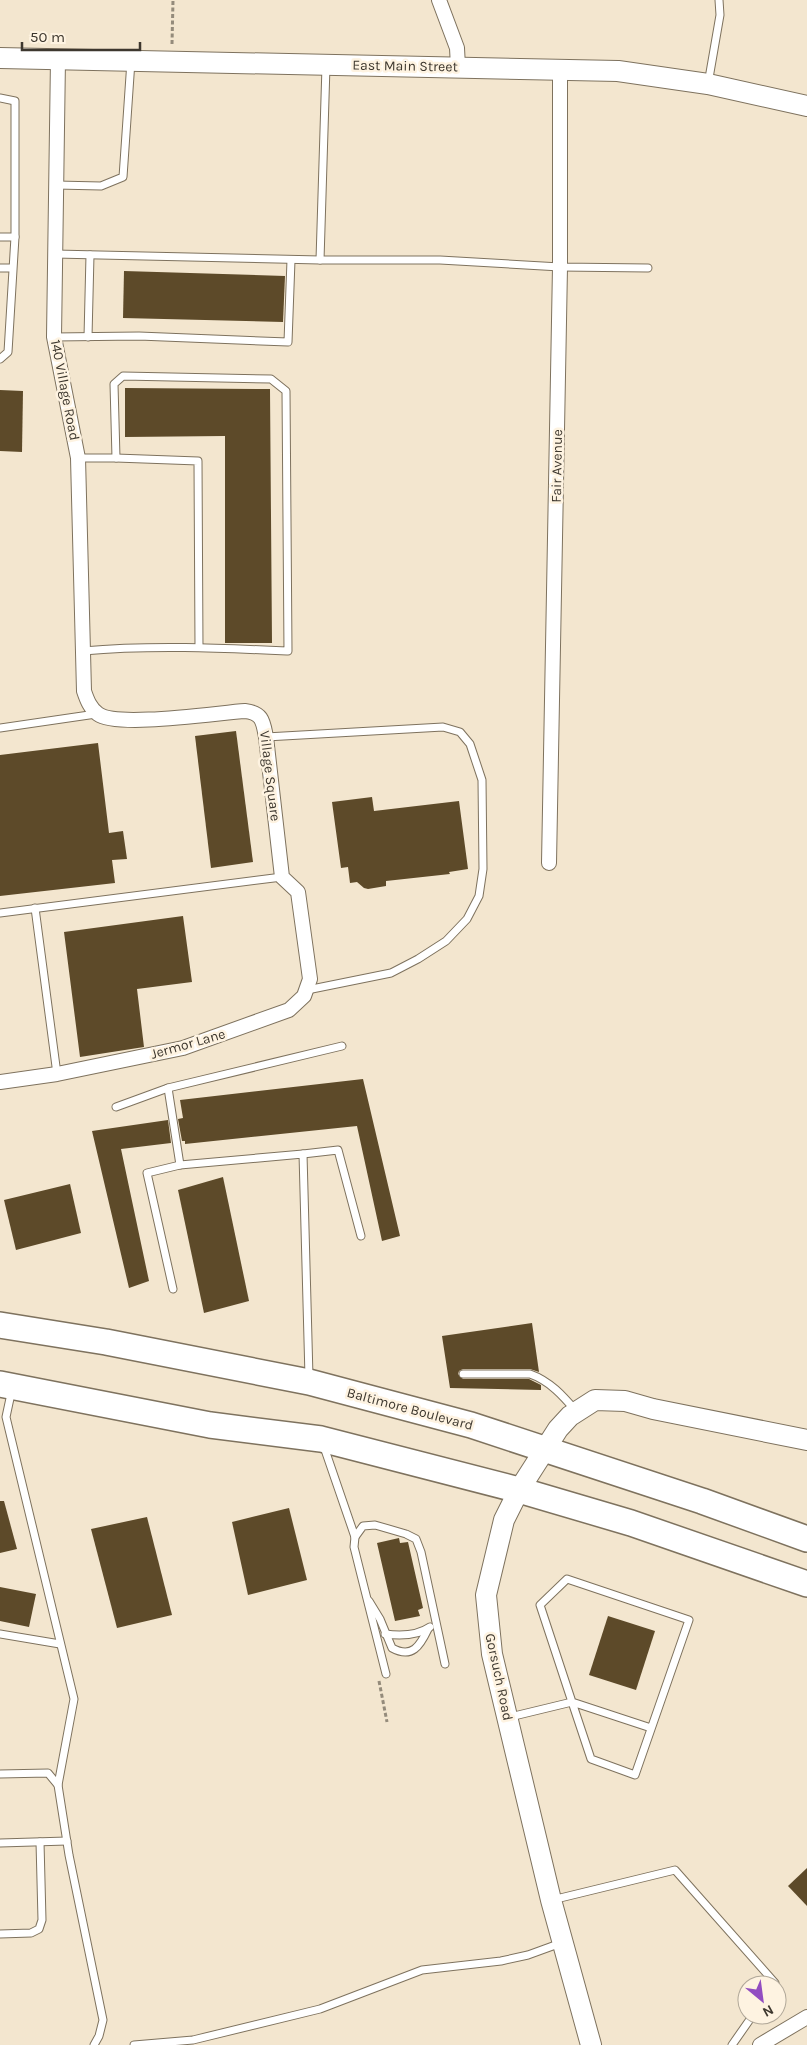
<svg xmlns="http://www.w3.org/2000/svg" width="807" height="2045" font-family="Karla,sans-serif">
	<style>
		.building { fill: #5d4a29 }
		.lines { fill: none; stroke-linecap: round; stroke-linejoin: round }
		.lane-casing { stroke: #7e725e; stroke-width: 9 }
		.street-casing { stroke: #7e725e; stroke-width: 16 }
		.secondary-casing { stroke: #7e725e; stroke-width: 22 }
		.highway-casing { stroke: #7e725e; stroke-width: 28 }
		.path { stroke: #948b7b; stroke-width: 3; stroke-dasharray: 4 2.5; stroke-linecap: butt }
		.lane { stroke: #fff; stroke-width: 7 }
		.street { stroke: #fff; stroke-width: 14 }
		.secondary { stroke: #fff; stroke-width: 20 }
		.highway { stroke: #fff; stroke-width: 25 }
		.labels { text-anchor: middle; dominant-baseline: central; stroke-width: 5; stroke-linejoin: round; paint-order: stroke }
		.street-label { font-size: 14px; fill: #3d372e; stroke: #fef3e1 }
	</style>
	<rect width="100%" height="100%" fill="#f3e6cf"/>
	<g class="building">
		<path d="M124,271l161,5 -2,46 -160,-4z"/>
		<path d="M125,388l145,1 2,254h-47v-207l-100,1z"/>
		<path d="M0,390l23,1 -1,61 -22,-1z"/>
		<path d="M236,731l17,131 -42,6 -16,-132z"/>
		<path d="M98,743l11,90 14,-2 4,28 -15,1 3,23 -115,13v-141z"/>
		<path d="M372,797l2,14 85,-10 9,68 -19,3 1,2 -64,7v5l-18,3 -4,-1 -7,-6 -7,1 -2,-16 -7,1 -9,-66z"/>
		<path d="M183,916l9,66 -55,7 7,58 -64,10 -16,-125z"/>
		<path d="M363,1079l37,157 -18,5 -25,-115 -172,18v-3h-3l-4,-22 5,-1 -3,-18z"/>
		<path d="M168,1120l3,23 -50,6 28,132 -20,7 -37,-157z"/>
		<path d="M223,1177l26,124 -45,12 -26,-123z"/>
		<path d="M70,1184l11,49 -65,17 -12,-50z"/>
		<path d="M532,1323l7,49 -9,-3h-67l-4,2 -1,3 5,5h66l12,6v5l-91,-2 -8,-52z"/>
		<path d="M0,1501h4l13,48 -17,4z"/>
		<path d="M289,1508l18,72 -59,15 -16,-73z"/>
		<path d="M147,1517l25,98 -55,13 -26,-99z"/>
		<path d="M399,1538l1,5 8,-1 15,66 -5,2 2,6 -25,5 -18,-78z"/>
		<path d="M0,1587l36,7 -7,33 -29,-6z"/>
		<path d="M608,1616l47,15 -19,59 -47,-15z"/>
		<path d="M807,1868v38l-19,-20z"/>
	</g>
	<g class="lines">
		<g class="lane-casing">
			<g id="lane">
				<path d="M708,84l12,-69 -1,-15"/>
				<path d="M0,98l15,3v136l-7,115 -8,7"/>
				<path d="M56,185l45,1 22,-9 8,-116"/>
				<path d="M0,237h15"/>
				<path d="M55,254l265,6h120l120,7 88,1"/>
				<path d="M320,260l6,-194"/>
				<path d="M0,268h12"/>
				<path d="M54,337l85,-1 149,6 3,-82"/>
				<path d="M88,337l2,-82"/>
				<path d="M78,458h38l-2,-74 9,-8 148,3 15,12 2,260c-69,-3 -137,-6 -205,0"/>
				<path d="M116,458l82,3 1,186"/>
				<path d="M0,728l96,-14"/>
				<path d="M266,737l177,-10 17,5 10,12 12,36 1,89 -4,27 -12,23 -21,22 -28,18 -27,14 -84,17"/>
				<path d="M35,908l22,166"/>
				<path d="M0,913l282,-36"/>
				<path d="M116,1107l52,-19"/>
				<path d="M303,1154l35,-4 23,86"/>
				<path d="M180,1165l-12,-77 174,-42"/>
				<path d="M173,1289l-26,-116 33,-8 123,-11 6,223"/>
				<path d="M463,1374h67c20,7 33,22 46,37"/>
				<path d="M12,1389l-6,28 68,282 -16,86"/>
				<path d="M323,1444l32,93 -1,10 6,24 26,103"/>
				<path d="M355,1537l8,-11 12,-1 31,9 10,5 5,13 24,112"/>
				<path d="M369,1601l11,18 12,29c20,11 28,-2 36,-19"/>
				<path d="M0,1634l60,10"/>
				<path d="M385,1634c15,2 32,2 45,-7"/>
				<path d="M510,1717l62,-15 -32,-97 27,-26 122,41 -54,155 -44,-16 -19,-57 79,26"/>
				<path d="M0,1774l48,-1 10,12 11,70 34,165 -4,16 -5,9"/>
				<path d="M0,1843l67,-2"/>
				<path d="M552,1900l123,-30 100,113 -1,2"/>
				<path d="M0,1934l31,-1 8,-4 3,-9 -2,-78"/>
				<path d="M134,2045l59,-5 127,-31 102,-39 79,-9 27,-6 33,-12"/>
				<path d="M732,2045l21,-30"/>
			</g>
		</g>
		<g class="street-casing">
			<g id="street">
				<path d="M439,0l18,48 1,19"/>
				<path d="M549,863l11,-596v-198"/>
				<path d="M0,1082l57,-8 126,-26 106,-38 15,-14 6,-17 -12,-87 -16,-15 -16,-140c-3,-15 -3,-24 -21,-26 -29,2 -128,17 -147,3 -8,-6 -11,-14 -14,-23l-6,-233 -24,-121 4,-278"/>
				<path d="M760,2045l47,-28"/>
			</g>
		</g>
		<g class="secondary-casing">
			<g id="secondary">
				<path d="M0,58l618,13 90,13 99,22"/>
				<path d="M591,2045l-40,-145 -59,-246 -6,-59 18,-75 15,-30 39,-61 12,-13 25,-16 30,1 28,8 154,31"/>
			</g>
		</g>
		<g class="highway-casing">
			<g id="highway">
				<path d="M0,1325l106,17 203,40 162,43 231,76 105,38"/>
				<path d="M0,1384l210,41 111,14 198,51 112,33 176,61"/>
			</g>
		</g>
		<g class="path">
			<path d="M172,44l1,-44"/>
			<path d="M379,1681l8,41"/>
		</g>
		<use href="#lane" class="lane"/>
		<use href="#street" class="street"/>
		<use href="#secondary" class="secondary"/>
		<use href="#highway" class="highway"/>
	</g>
	<g class="labels">
		<g class="street-label">
			<text transform="translate(405 66) rotate(1)">East Main Street</text>
			<text transform="translate(65 390) rotate(79)">140 Village Road</text>
			<text transform="translate(557 466) rotate(-89)">Fair Avenue</text>
			<text transform="translate(270 776) rotate(83)">Village Square</text>
			<text transform="translate(188 1044) rotate(-16)">Jermor Lane</text>
			<text transform="translate(410 1409) rotate(15)">Baltimore Boulevard</text>
			<text transform="translate(499 1677) rotate(78)">Gorsuch Road</text>
		</g>
	</g>
	<g transform="translate(762 2000) rotate(151)"><circle r="24" fill="#fef3e1" stroke="#b1a899"/>
	<path d="M0-4L9 19L0 12L-9 19Z" fill="#924dc1"/>
	<text y="-8" font-size="14" font-weight="bold" text-anchor="middle" fill="#3d372e">N</text>
	</g>
	<path d="M22 42v8h118v-8" fill="none" stroke="#3d372e" stroke-width="2.5"/>
	<text x="30" y="42" font-size="15" fill="#3d372e" stroke="#fef3e1" stroke-width="4" paint-order="stroke">50 m</text>
</svg>
